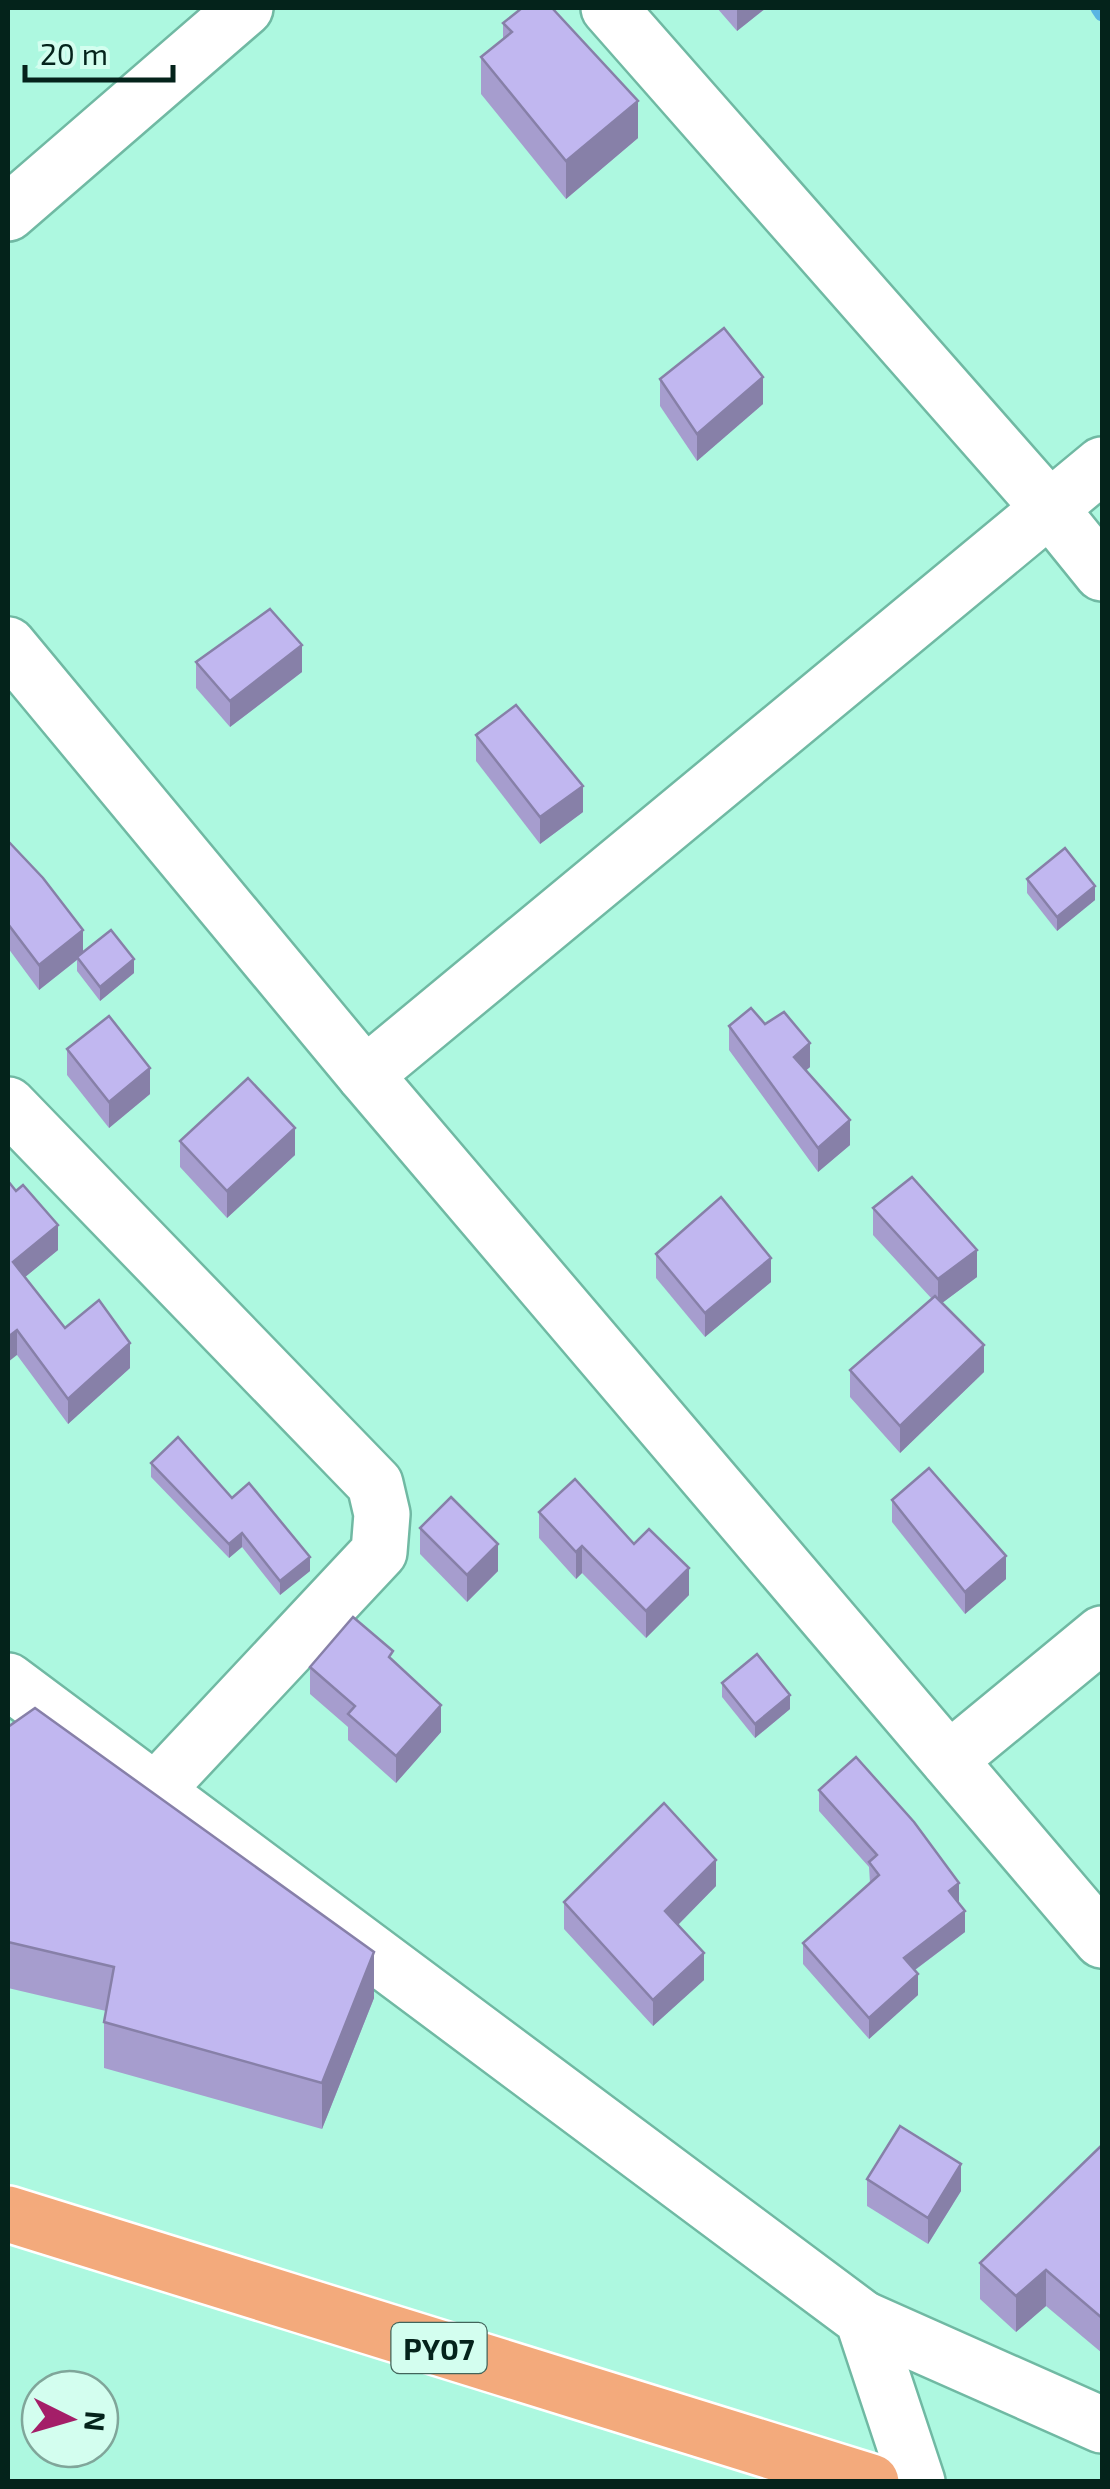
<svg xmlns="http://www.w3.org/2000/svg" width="1110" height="2489" font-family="'Exo 2',sans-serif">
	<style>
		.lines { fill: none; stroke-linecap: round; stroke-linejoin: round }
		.stream { stroke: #5ab5e3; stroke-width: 15 }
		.minor-casing { stroke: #70b9a3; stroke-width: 60 }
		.highway-casing { stroke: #fff; stroke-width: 60 }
		.minor { stroke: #fff; stroke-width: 55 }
		.highway { stroke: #f3aa7c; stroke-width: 55 }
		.wall { fill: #a69dce }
		.shaded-wall { fill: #8780a8 }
		.building { fill: #c1b7f0; stroke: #8780a8; stroke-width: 2.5 }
		.labels { text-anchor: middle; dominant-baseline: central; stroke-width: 9; stroke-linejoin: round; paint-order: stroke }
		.shield { fill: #d3feef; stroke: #42655b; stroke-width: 2.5 }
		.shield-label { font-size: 30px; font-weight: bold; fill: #04231b }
	</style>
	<rect width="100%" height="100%" fill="#adf8e0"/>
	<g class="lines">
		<path class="stream" d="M1098,8l4,6"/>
		<g class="minor-casing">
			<g id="minor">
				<path d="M609,8l442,502 51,63"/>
				<path d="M8,213l237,-205"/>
				<path d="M8,645l357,430 737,865"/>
				<path d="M365,1075l737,-610"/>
				<path d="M8,1105l367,379 7,30 -3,38 -223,238"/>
				<path d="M8,1681l855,638 54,163"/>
				<path d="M949,1760l153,-126"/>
				<path d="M863,2319l239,106"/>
			</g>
		</g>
		<g class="highway-casing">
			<path id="highway" d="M8,2214l863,268"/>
		</g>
		<use href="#minor" class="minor"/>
		<use href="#highway" class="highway"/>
	</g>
	<g class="wall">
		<path d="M717,8h49l-29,23z"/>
		<path d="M503,23l135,115 -72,61 -85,-105v-37l22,-17z"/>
		<path d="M660,379l103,25 -66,57 -37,-55z"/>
		<path d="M196,662l106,10 -72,55 -34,-39z"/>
		<path d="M476,735l107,77 -43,32 -64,-83z"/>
		<path d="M8,841l75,111 51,21 -34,28 -23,-30v-11l-38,30 -31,-42z"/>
		<path d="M1027,879l68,21 -38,31 -30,-38z"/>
		<path d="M765,1024l45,43 -4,3 44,75 -32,27 -89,-122v-24z"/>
		<path d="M67,1049l83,45 -41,34 -42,-53z"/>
		<path d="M180,1141l115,14 -68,63 -47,-51z"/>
		<path d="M8,1181l50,69 -33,27 40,51 65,40 -62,56 -51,-69z"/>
		<path d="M873,1208l104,69 -35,26 42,69 -84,81 -50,-56v-27l82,-71 -59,-64z"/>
		<path d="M656,1254l115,28 -66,55 -49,-59z"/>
		<path d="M151,1463l81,35 78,73 -30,24 -38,-48 -13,11 -78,-81z"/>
		<path d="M892,1500l114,79 -41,35 -73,-92z"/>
		<path d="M539,1512l95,32 55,51 -43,43 -64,-65 -6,6 -37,-41z"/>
		<path d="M420,1528l78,43 -31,31 -47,-48z"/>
		<path d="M393,1661l48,71 -45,51 -48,-43v-13l-38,-33v-27z"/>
		<path d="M722,1683l68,26 -35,29 -33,-41z"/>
		<path d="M8,1727l366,271 -52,131 -218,-61v-46l2,-11 -98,-23z"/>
		<path d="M819,1790l140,113 6,29 -50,38 3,25 -49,44 -66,-75v-21l67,-60 -1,-16 -50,-56z"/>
		<path d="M716,1886l-38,39 26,55 -51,46 -89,-97v-27z"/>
		<path d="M1102,2145v208l-56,-47 -30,26 -36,-33v-36z"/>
		<path d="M867,2179l94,12 -33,53 -61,-38z"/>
	</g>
	<g class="shaded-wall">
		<path d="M737,8h29l-29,23z"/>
		<path d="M638,101v37l-72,61v-38z"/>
		<path d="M763,377v27l-66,57v-27z"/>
		<path d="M302,645v27l-72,55v-26z"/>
		<path d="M583,786v26l-43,32v-27z"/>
		<path d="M1095,886v14l-38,31v-14z"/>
		<path d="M83,930v25l-44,35v-25z"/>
		<path d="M134,959v14l-34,28v-14z"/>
		<path d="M810,1043v24l-16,14v-24z"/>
		<path d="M150,1068v26l-41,34v-26z"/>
		<path d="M850,1120v25l-32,27v-24z"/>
		<path d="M295,1128v27l-68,63v-27z"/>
		<path d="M58,1225v25l-45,37v-25z"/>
		<path d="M977,1250v27l-39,29v-27z"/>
		<path d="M771,1258v24l-66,55v-24z"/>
		<path d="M17,1330v25l-9,7v-25z"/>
		<path d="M130,1343v25l-62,56v-25z"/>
		<path d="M984,1345v27l-84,81v-27z"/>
		<path d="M242,1533v14l-13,11v-14z"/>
		<path d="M498,1544v27l-31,31v-27z"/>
		<path d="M582,1546v27l-6,6v-27z"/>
		<path d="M1006,1556v23l-41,35v-22z"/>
		<path d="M310,1557v14l-30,24v-14z"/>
		<path d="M689,1568v27l-43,43v-27z"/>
		<path d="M790,1695v14l-35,29v-14z"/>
		<path d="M441,1705v27l-45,51v-27z"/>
		<path d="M716,1860v26l-51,52v-27z"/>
		<path d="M959,1883v21l-10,-13z"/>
		<path d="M965,1911v21l-61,46v-20z"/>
		<path d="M374,1952v46l-52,131v-46z"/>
		<path d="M704,1953v27l-51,46v-26z"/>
		<path d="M918,1974v21l-49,44v-21z"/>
		<path d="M961,2164v27l-33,53v-26z"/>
		<path d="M1046,2270v36l-30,26v-36z"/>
	</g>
	<g class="building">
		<path d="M522,8h30l86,93 -72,60 -85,-104 31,-25 -9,-9z"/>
		<path d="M724,328l39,49 -66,57 -37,-55z"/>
		<path d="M270,609l32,36 -72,56 -34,-39z"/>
		<path d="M516,705l67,81 -43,31 -64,-82z"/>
		<path d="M8,841l35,37 40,52 -44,35 -31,-41z"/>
		<path d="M1065,848l30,38 -38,31 -30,-38z"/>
		<path d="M111,930l23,29 -34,28 -23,-30z"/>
		<path d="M751,1008l14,16 19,-12 26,31 -16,14 56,63 -32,28 -89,-122z"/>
		<path d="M109,1016l41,52 -41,34 -42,-53z"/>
		<path d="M248,1078l47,50 -68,63 -47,-50z"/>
		<path d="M912,1177l65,73 -39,29 -65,-71z"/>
		<path d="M8,1181l8,10 7,-6 35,40 -45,37 52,66 34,-28 31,43 -62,56 -51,-69 -9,7z"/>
		<path d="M721,1197l50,61 -66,55 -49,-59z"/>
		<path d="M935,1296l49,49 -84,81 -50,-56z"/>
		<path d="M178,1437l54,61 17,-15 61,74 -30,24 -38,-48 -13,11 -78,-81z"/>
		<path d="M929,1468l77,88 -41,36 -73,-92z"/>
		<path d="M575,1479l59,65 15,-15 40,39 -43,43 -64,-65 -6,6 -37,-40z"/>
		<path d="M451,1497l47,47 -31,31 -47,-47z"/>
		<path d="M353,1617l40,34 -4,6 52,48 -45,51 -48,-42 7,-8 -45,-39z"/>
		<path d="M757,1654l33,41 -35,29 -33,-41z"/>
		<path d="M35,1708l339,244 -52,131 -218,-61 10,-55 -106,-25v-215z"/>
		<path d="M856,1757l58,65 45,61 -10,8 16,20 -61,47 14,16 -49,44 -66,-75 76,-68 -10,-13 8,-7 -58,-65z"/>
		<path d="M664,1803l52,57 -51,51 39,42 -51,47 -89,-98z"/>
		<path d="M900,2126l61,38 -33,54 -61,-39z"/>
		<path d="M1102,2145v173l-56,-48 -30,26 -36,-33z"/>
	</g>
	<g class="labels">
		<rect class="shield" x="391.5" y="2323" width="95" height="50" rx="8"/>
		<g class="shield-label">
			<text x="439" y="2348">PY07</text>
		</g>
	</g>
	<rect width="1110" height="2489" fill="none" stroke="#04231b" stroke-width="20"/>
	<g transform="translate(70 2419) rotate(95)"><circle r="48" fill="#d3feef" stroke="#80a69a" stroke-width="2.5"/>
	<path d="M0-8L18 38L0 25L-18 38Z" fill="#a41e68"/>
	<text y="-15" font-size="28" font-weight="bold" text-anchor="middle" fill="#04231b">N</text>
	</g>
	<path d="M25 65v15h148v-15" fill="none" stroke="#04231b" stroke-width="5"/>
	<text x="40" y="65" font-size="30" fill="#04231b" stroke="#d3feef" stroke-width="8" paint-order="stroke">20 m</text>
</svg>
